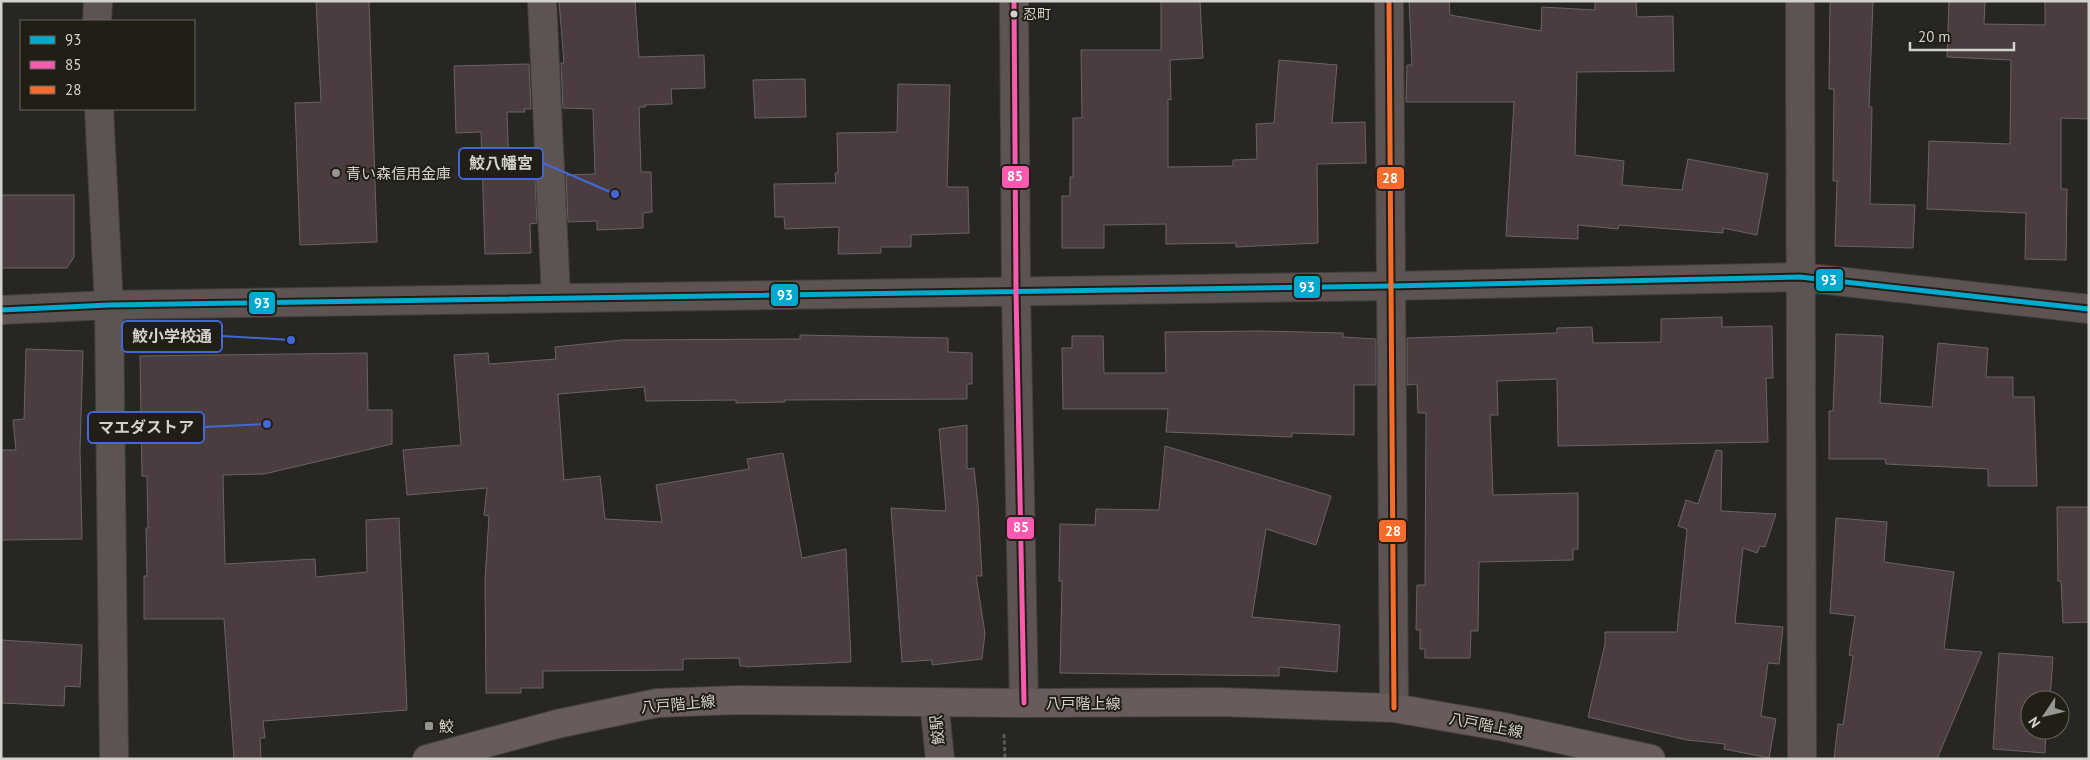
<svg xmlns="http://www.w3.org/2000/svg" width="2090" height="760" font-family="'PT Sans','Noto Sans JP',sans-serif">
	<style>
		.building { fill: #4b3c40; stroke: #676563 }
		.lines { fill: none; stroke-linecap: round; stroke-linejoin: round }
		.minor-casing { stroke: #42413e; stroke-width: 30 }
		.major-casing { stroke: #42413e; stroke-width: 30 }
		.path { stroke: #5f5758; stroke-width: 3; stroke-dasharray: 4 2.5; stroke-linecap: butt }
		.minor { stroke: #5d5353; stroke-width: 28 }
		.major { stroke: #685b5b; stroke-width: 28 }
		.bus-1-casing { stroke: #211e16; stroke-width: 9 }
		.bus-2-casing { stroke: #211e16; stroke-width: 9 }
		.bus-3-casing { stroke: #211e16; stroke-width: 9 }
		.bus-1 { stroke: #00a9ce; stroke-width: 5 }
		.bus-2 { stroke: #f75aaf; stroke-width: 5 }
		.bus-3 { stroke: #f36c2b; stroke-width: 5 }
		.bus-dot { fill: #d3d1cc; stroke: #211e16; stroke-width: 2 }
		.poi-dot { fill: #979590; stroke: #211e16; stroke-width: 2 }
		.labels { text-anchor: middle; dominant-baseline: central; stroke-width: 4; stroke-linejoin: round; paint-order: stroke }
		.bus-label { font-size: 14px; fill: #d3d1cc; stroke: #211e16; text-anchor: start }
		.poi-label { font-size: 15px; fill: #d3d1cc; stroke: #211e16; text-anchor: start }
		.street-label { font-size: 15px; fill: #d3d1cc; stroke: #211e16 }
		.leader { fill: none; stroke: #4168d6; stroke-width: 2 }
		.callout-dot { fill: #4168d6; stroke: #211e16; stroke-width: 2 }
		.callout { fill: #211e16; stroke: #4168d6; stroke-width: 2 }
		.callout-label { font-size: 16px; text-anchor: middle; font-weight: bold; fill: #d3d1cc }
		.line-badge { stroke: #211e16; stroke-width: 2 }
		.badge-label { font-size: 14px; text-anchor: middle; font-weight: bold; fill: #fff }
	</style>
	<rect width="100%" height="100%" fill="#272622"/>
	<g class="building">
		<path d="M316,1h53l8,241 -77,3 -5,-142 26,-1z"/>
		<path d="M559,1h76l4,56 65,-2 1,33 -34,1 1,15 -27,1v2h-6l2,65h10l1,40 -9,1v15l-46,2v-9l-29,1 -2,-47 29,-1 -2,-65 -30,-1 -2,-45h3z"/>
		<path d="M1161,1h39l3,57 -33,2 1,40 -3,-1v68l65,-1v-6l24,-1 -1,-35 18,-1 5,-63 58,5 -5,58 33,-1 1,41 -49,1 1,79 -82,4v-4l-70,1v-20l-62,1v23h-42v-52h8v-19h3v-59h9l-1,-68h80z"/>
		<path d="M1409,1h40l1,14 91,16 1,-24 53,3v-9h41l1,16 36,-1 1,55 -97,1 -2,83 49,6 -2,24 60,5 6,-31 80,15 -11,61 -34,-7v5l-104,-8 -1,4 -40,-4v14l-72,-3 8,-134h-108l1,-37h5z"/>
		<path d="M1830,1h43l-4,106h3l-2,97 45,1 -2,43 -78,-2 2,-65h-4l1,-92h-5z"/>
		<path d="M1949,1h36l-1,23 61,1v-24h44v118l-28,-1v71h6l-1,71 -41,-1 1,-46 -99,-4 2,-68 81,3 1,-84 -64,-3z"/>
		<path d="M529,64l2,45h-7l1,3h-18l2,60 19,-1v4h7l2,48 -7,1 1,29 -46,1 -4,-122 -25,1 -2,-67z"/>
		<path d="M805,79l1,38 -51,1 -2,-38z"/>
		<path d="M898,84l52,1 -3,102h21l1,46 -58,2v12h-30v6l-43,1 1,-27 -54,2 -1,-12h-9l-1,-33 62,-1 -1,-10h3l-1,-40 60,-1z"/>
		<path d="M1,195h73v62l-7,11h-66z"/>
		<path d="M1722,317v10l50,-1 1,52h-7l2,64 -210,4 -1,-67 -60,2 1,34h-8l3,80 85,-2v56h-5v11l-94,2 -1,69h-7l-1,27h-45v-9h-5v-19h-4l1,-45h8l1,-172h-8l-1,-29 -10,1v-47l150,-5v-5l35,-1 1,16 68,-1v-23z"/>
		<path d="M1261,331l82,2v4l33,2v46h-22v50l-62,-2v4l-126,-5 2,-23h-105l-1,-61h10v-12h31l1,37h62l-1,-41z"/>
		<path d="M1836,334l47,2 -3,67 52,4 6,-64 50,5 -2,29h27v20h21l3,89h-49v-17l-102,-5 -1,-5h-56v-48h4z"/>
		<path d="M800,335l148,3v14l24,1v31h-5v15l-182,1v2l-49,1v-3l-90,1 -2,-14 -86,7 6,86 36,-4 5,43 57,3 -6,-37 93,-16 -2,-10 36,-6 19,105 44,-9 5,113 -105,5v-1h-6l-1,-8 -56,1v11l-140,1v17h-22v5h-35l-1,-113 4,-64 -5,-1 3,-27 -80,7 -4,-45 58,-5 -7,-90 34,-2 1,11 67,-5 -1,-12 67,-7 178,-1z"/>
		<path d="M26,349l57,2 -3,98 2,90 -81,1v-90h15l-3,-30 11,-1z"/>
		<path d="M367,353l1,57h24v34l-128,30 -41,1 2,89 90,-5 1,18 51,-5 -1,-52 33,-2 8,192 -144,11 2,17h-5l1,21h-27l-10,-140h-80v-43h3l-1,-48h2l-1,-52h-5l-2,-120z"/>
		<path d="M967,425v44l7,-1 4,36 4,72h-6l9,57 -3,26 -50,6v-5l-30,2 -11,-154 55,3 -7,-82z"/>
		<path d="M1165,446l166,50 -15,49 -50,-16 -14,88 88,8 -3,47 -58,-5v9l-219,-3 2,-92h-3l1,-57 35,1 1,-16 63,1z"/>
		<path d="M1716,450l6,1 -1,60 55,3 -11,33 -5,-1 -3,7 -14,-5 -8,75 48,4 -4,37 -11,-1 -7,53 15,3 -7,39 -45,-9 1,-5 -38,-4 -99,-23 17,-73v-12h72l10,-103 -9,-3 8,-26 12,4z"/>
		<path d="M2057,507h32v115l-26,1 -2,-42h-3z"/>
		<path d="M1836,518l51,4 -3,40 70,10 -10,77 38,3 -45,107h-103l4,-35 5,1 10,-69 -4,-1 6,-39 -25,-3z"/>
		<path d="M1,640l81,5 -2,42 -15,-1 -1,20 -63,-3z"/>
		<path d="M1999,653l54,4 -3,43h-20v30h16l-1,23 -52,-4z"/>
	</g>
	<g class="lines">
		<g class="minor-casing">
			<g id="minor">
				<path d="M542,1l14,296"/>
				<path d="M1014,1l2,291 8,411"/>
				<path d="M1389,1l5,707"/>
				<path d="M1800,1l2,758"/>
				<path d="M97,21l1,-20"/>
				<path d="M99,109l10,196 5,454"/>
				<path d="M1,310l108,-5 1282,-19 409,-9 289,32"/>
				<path d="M934,702l6,57"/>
			</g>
		</g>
		<g class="major-casing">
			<path id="major" d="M427,759l130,-35 100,-21 82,-3 285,3 197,-1 173,6 110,19 147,32"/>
		</g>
		<path class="path" d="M1004,734l1,25"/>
		<use href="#minor" class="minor"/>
		<use href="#major" class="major"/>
		<g class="bus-1-casing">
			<path id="bus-1" d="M1,310l108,-5 1282,-19 409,-9 289,32"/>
		</g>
		<g class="bus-2-casing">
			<path id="bus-2" d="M1014,1l2,291 8,411"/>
		</g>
		<g class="bus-3-casing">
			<path id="bus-3" d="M1389,1l5,707"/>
		</g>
		<use href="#bus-1" class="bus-1"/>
		<use href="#bus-2" class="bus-2"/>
		<use href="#bus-3" class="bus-3"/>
	</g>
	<circle class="bus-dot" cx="1014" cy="14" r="4.5"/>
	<g class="poi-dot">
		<circle cx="336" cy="173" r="5"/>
		<rect x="424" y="721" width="10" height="10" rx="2.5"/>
	</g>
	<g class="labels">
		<g class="bus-label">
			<text x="1023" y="14">忍町</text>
		</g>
		<g class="poi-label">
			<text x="346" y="173">青い森信用金庫</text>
			<text x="439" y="726">鮫</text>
		</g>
		<g class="street-label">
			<text x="1083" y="703">八戸階上線</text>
			<text transform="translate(678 704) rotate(-5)">八戸階上線</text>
			<text transform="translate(1486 725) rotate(11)">八戸階上線</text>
			<text transform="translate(937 730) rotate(-96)">鮫駅</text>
		</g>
	</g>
	<path class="leader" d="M615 194L543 163M291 340L222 336M267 424L204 427"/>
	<g class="callout-dot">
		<circle cx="615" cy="194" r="5"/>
		<circle cx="291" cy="340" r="5"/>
		<circle cx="267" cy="424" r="5"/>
	</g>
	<g class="callout">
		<rect x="459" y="148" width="84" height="31" rx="5"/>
		<rect x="122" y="321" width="100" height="31" rx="5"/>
		<rect x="88" y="412" width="116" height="31" rx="5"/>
	</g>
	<g class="callout-label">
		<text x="501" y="169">鮫八幡宮</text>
		<text x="172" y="342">鮫小学校通</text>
		<text x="146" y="433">マエダストア</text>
	</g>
	<g class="line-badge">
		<rect x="1001" y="165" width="29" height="24" rx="5" fill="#f75aaf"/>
		<rect x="1376" y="166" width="29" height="24" rx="5" fill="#f36c2b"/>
		<rect x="1815" y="268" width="29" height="24" rx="5" fill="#00a9ce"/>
		<rect x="1293" y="275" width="28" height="24" rx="5" fill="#00a9ce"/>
		<rect x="770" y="283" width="29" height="24" rx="5" fill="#00a9ce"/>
		<rect x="248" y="291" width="28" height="24" rx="5" fill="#00a9ce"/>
		<rect x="1006" y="516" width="29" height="24" rx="5" fill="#f75aaf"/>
		<rect x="1378" y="519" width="29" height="24" rx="5" fill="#f36c2b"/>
	</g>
	<g class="badge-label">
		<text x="1015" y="181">85</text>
		<text x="1390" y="183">28</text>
		<text x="1829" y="285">93</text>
		<text x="1307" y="292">93</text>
		<text x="785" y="300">93</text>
		<text x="262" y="308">93</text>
		<text x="1021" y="532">85</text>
		<text x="1393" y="536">28</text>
	</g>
	<rect width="2090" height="760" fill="none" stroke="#d3d1cc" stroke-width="5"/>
	<rect x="20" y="20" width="175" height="90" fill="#211e16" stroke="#68665f"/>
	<rect x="30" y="36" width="25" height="8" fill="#00a9ce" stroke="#68665f"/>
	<text x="65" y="45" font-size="15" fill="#d3d1cc">93</text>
	<rect x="30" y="61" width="25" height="8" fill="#f75aaf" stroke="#68665f"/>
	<text x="65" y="70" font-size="15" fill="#d3d1cc">85</text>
	<rect x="30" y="86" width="25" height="8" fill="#f36c2b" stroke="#68665f"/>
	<text x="65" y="95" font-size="15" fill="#d3d1cc">28</text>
	<g transform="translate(2045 715) rotate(235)"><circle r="24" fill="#211e16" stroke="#68665f"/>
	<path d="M0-4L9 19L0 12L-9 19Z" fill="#979590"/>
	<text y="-8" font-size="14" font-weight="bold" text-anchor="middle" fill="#d3d1cc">N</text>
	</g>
	<path d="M1910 42v8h104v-8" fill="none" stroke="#d3d1cc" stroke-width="2.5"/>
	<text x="1918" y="42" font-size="15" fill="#d3d1cc" stroke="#211e16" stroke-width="4" paint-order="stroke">20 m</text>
</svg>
